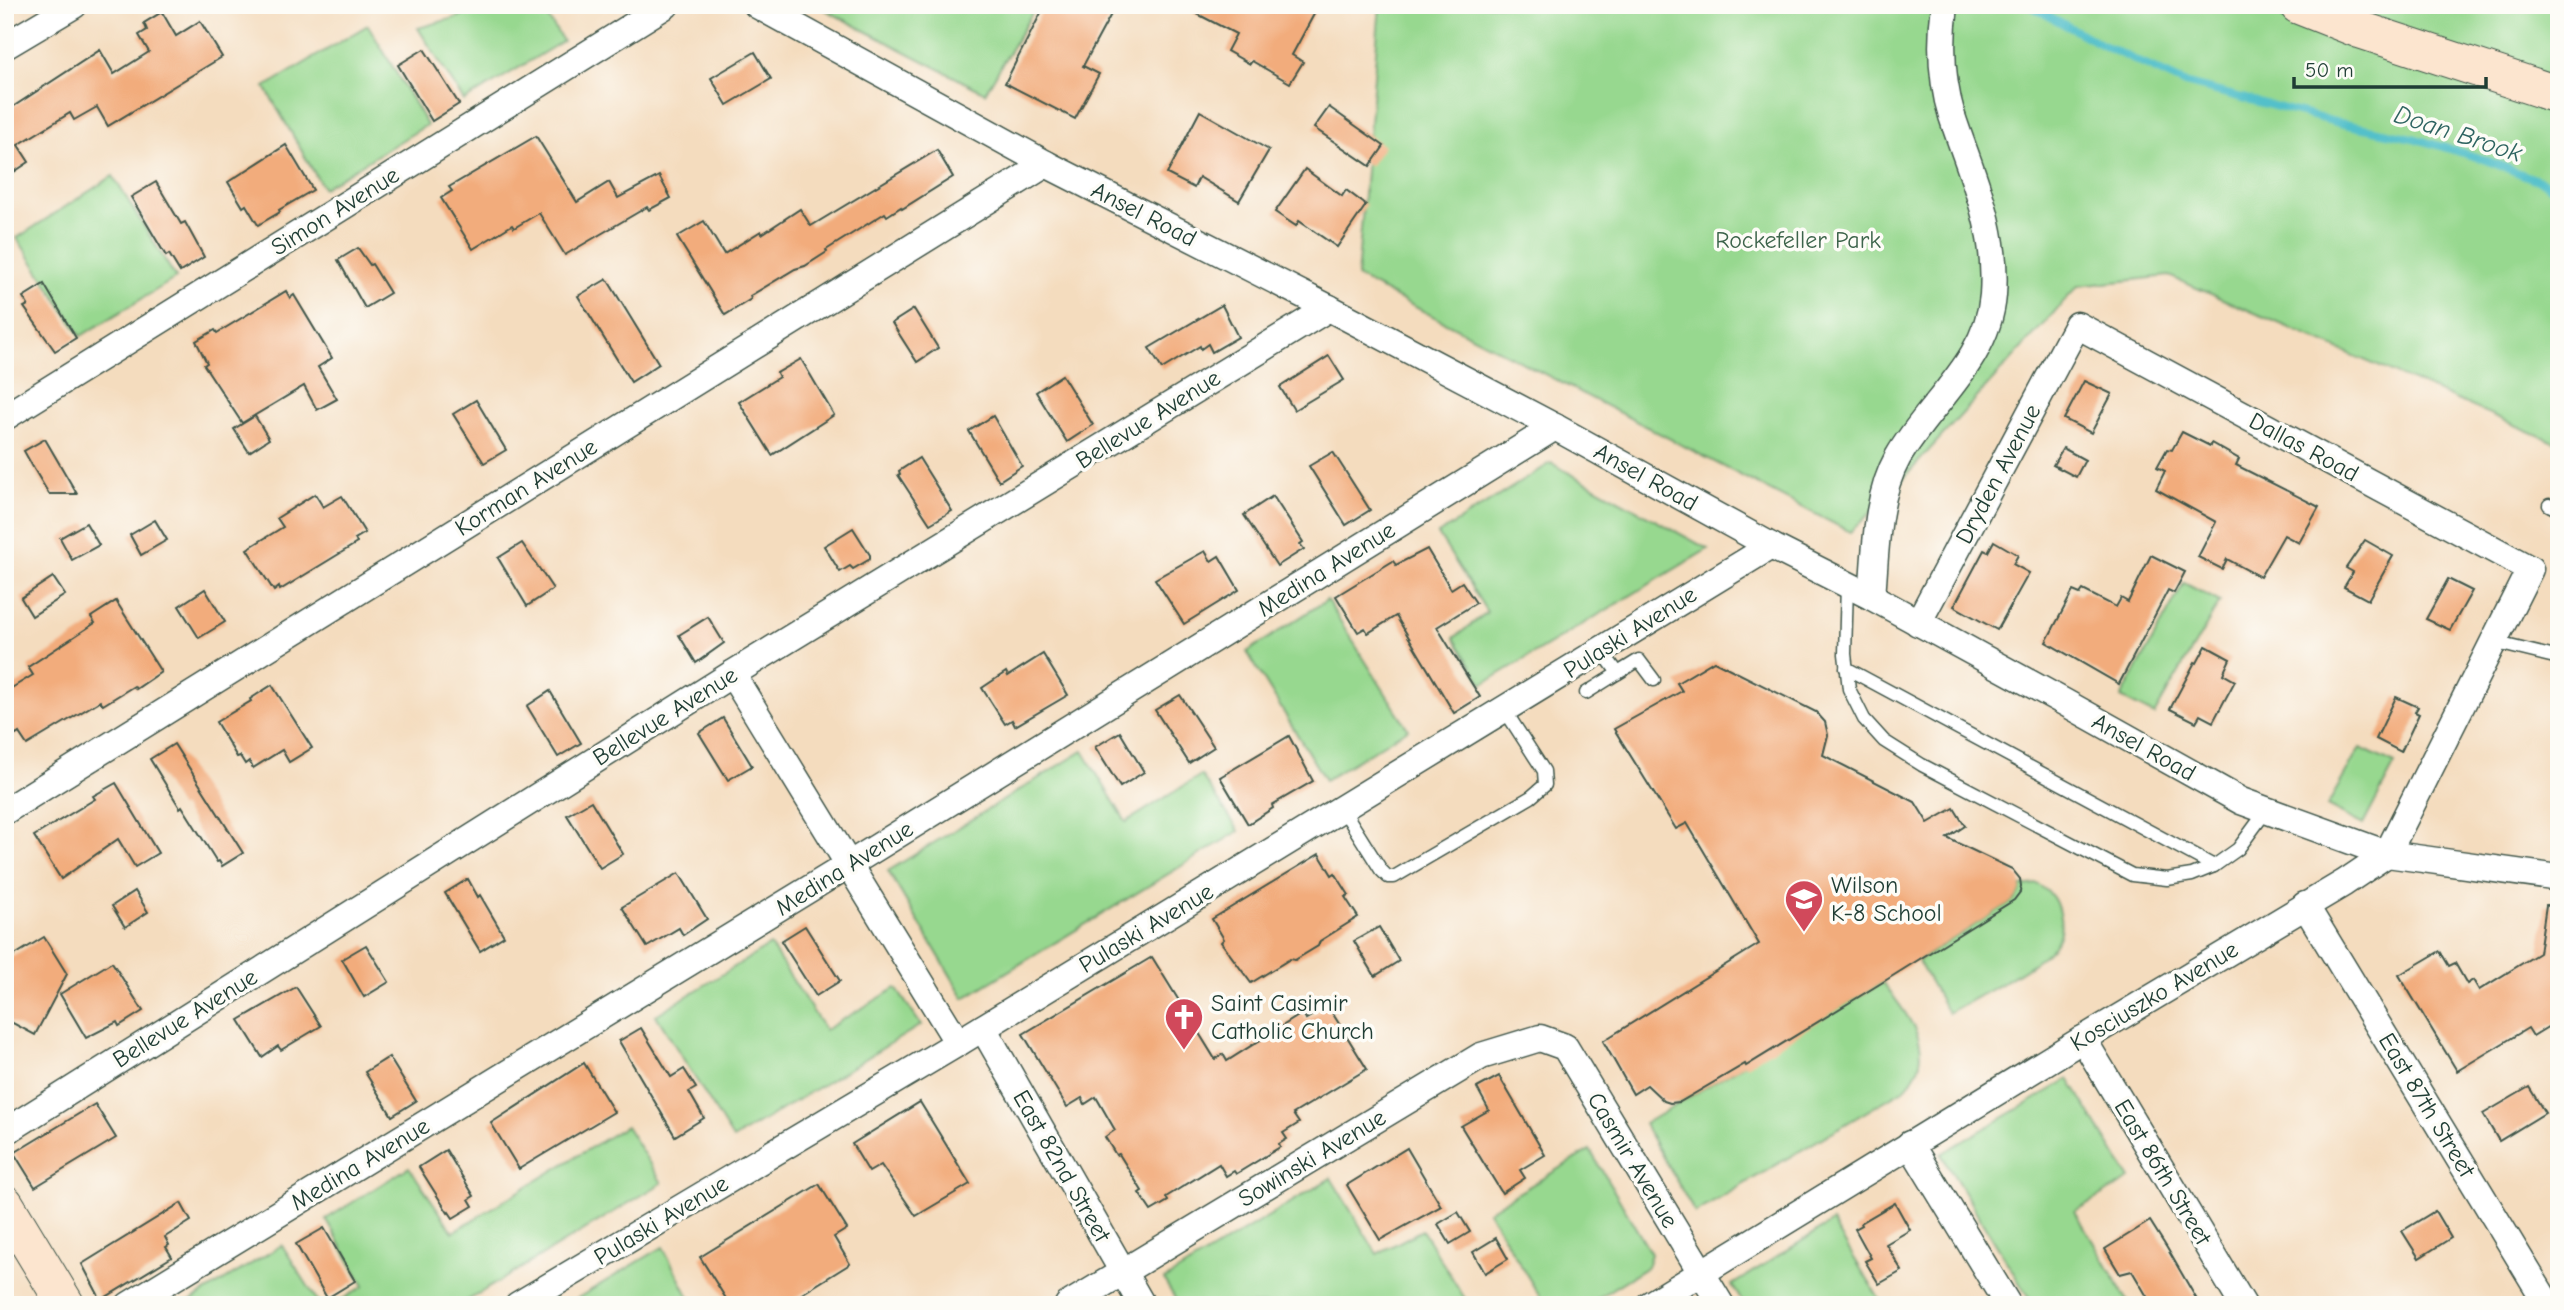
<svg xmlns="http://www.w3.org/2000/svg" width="2564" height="1310" font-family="'Comic Neue',sans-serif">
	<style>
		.green { fill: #97d88f; stroke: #5b8a62; stroke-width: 2 }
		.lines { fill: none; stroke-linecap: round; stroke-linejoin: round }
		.stream { stroke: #52c0ca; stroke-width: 8 }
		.building { fill: #f2ac7b }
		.service-casing { stroke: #3f5549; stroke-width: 15 }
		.minor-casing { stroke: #3f5549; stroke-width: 29 }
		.secondary-casing { stroke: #3f5549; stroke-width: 39 }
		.service { stroke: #fff; stroke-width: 12 }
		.minor { stroke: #fff; stroke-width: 26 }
		.secondary { stroke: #fce5cf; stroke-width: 37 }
		.labels { text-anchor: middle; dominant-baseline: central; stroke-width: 7; stroke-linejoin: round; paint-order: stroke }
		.street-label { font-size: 24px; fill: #1f3d34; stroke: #fdfcf7 }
		.park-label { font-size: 24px; fill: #3d644b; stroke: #fdfcf7 }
		.poi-label { font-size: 24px; fill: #1f3d34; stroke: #fdfcf7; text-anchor: start }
		.water-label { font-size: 26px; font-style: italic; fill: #2e6461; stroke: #fdfcf7 }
	</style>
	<rect width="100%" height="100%" fill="#fdfcf7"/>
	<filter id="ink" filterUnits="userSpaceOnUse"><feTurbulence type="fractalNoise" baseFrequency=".0143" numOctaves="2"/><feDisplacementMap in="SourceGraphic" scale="14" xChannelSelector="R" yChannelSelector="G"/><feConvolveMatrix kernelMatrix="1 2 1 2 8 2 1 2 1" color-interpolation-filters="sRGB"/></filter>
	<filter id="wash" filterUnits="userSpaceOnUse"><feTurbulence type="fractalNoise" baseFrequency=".00686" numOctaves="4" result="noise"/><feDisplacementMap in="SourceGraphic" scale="28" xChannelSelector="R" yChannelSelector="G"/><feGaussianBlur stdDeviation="1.57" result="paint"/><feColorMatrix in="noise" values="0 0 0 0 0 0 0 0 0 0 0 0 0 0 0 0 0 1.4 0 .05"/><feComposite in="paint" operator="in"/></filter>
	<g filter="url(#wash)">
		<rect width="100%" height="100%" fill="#f4dcbe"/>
		<g class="green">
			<path d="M500,5h40l23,36 -99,60 -46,-73z"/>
			<path d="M816,5h221l-52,88z"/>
			<path d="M1380,5h1179v439l-390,-168 -91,10 -194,214 -34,32 -493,-255z"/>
			<path d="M368,25l59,100 -104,63 -58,-101z"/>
			<path d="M113,176l63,102 -95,58 -64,-98z"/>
			<path d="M1551,463l157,86 -225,135 -29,-46 33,-26 -49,-78z"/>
			<path d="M2184,583l36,19 -66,113 -33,-17z"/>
			<path d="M1327,600l81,129 -83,51 -78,-128z"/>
			<path d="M2360,748l35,16 -32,61 -36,-19z"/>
			<path d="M1083,751l43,71 75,-47 38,56 -275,167 -76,-127z"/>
			<path d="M2037,884c13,8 19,14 22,29 3,11 2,22 -4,31 -15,21 -82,55 -107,69l-30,-52 96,-61 6,-8 1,-6z"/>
			<path d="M770,945l55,85 71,-42 25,37 -188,114 -77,-124z"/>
			<path d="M1883,982c24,35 60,69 20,108l-208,123 -51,-89z"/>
			<path d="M2069,1079l61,100 -55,32 55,94h-97l-92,-151z"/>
			<path d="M626,1126l36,57 -202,122h-127l31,-19 -38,-67 83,-52 44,65z"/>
			<path d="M1590,1150l61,104 -4,13 -61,38h-41l-57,-94z"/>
			<path d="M1331,1178l46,76 45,-24 47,75h-290l-15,-25z"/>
			<path d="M1832,1222l51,83h-139l-12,-20z"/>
			<path d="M282,1245l38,60h-136z"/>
			<path d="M663,1247l30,58h-127z"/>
		</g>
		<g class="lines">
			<path class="stream" d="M2029,5l73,40 82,38 155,40 74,15 70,21 62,24 14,9"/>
		</g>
		<g id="blocks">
			<g class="building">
				<path d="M1045,5h71l-33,61 16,8 -24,45 -70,-36z"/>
				<path d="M1180,5h139l-27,50 11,7 -13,21 -38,-22 -2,3 -23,-13 9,-17z"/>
				<path d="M162,12l14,24 24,-15 22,36 -114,69 -11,-19 -23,13 -4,-7 -52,32 11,17 -24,16v-66l95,-62 14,24 35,-22 -10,-17 8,-5 -3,-7z"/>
				<path d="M424,49l35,55 -27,17 -34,-56z"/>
				<path d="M755,52l16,27 -44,26 -16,-27z"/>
				<path d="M1329,107l55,39 -14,20 -56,-38z"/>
				<path d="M1200,111l69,39 -30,51 -40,-24 -5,11 -27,-14z"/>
				<path d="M536,136l41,66 32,-20 9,16 41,-22 12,22 -22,12 -2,-3 -82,48 -26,-42 -25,15 -2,-3 -39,24 -32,-51 11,-7 -3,-4z"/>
				<path d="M286,145l27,45 -34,20 1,2 -22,13 -12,-20 -3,2 -15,-25z"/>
				<path d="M937,150l16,27 -51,32 -1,-2 -14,9 -2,-3 -59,37 1,2 -22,14 -10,3 -45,27 1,3 -26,16 -48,-78 27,-16 20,33 37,-23 1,3 38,-25 11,17z"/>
				<path d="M1305,169l37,27 4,-6 20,15 -29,42 -38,-26 -3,5 -21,-14z"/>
				<path d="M156,182l25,42 4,-2 19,35 -24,15 -11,-18 -3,2 -35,-59z"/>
				<path d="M358,248l12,17 2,-1 18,29 -25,15 -27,-48z"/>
				<path d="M607,279l52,85 -28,18 -53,-86z"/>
				<path d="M44,284l32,54 -21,13 -31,-44 4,-2 -5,-8z"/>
				<path d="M286,291l4,7 4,-3 38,63 -14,9 19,32 -20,11 -13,-24 -62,37 -38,-58 3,-2 -11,-22 19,-11 2,3z"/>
				<path d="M1222,305l16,32 -26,15 -4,-8 -7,5 -1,-3 -38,23 -13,-21z"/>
				<path d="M914,309l24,39 -21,14 -25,-39z"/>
				<path d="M1329,356l15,24 -50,30 -14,-23z"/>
				<path d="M801,359l33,56 -62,40 -33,-53 40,-25 -2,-4z"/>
				<path d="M1062,375l31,50 -26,17 -31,-50z"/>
				<path d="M2084,381l28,13 -21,39 -27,-14z"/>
				<path d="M476,400l30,50 -22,13 -31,-49z"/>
				<path d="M255,416l14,23 -20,13 -15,-23z"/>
				<path d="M993,416l29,50 -23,15 -30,-50z"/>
				<path d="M2182,432l28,14 1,-3 28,16 -3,6 83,42 -20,36 -15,-8 -24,42 -33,-18 -5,10 -24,-12 18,-35 -60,-33 9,-18 -8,-4 10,-18 5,1z"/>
				<path d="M45,439l32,55h-28l-15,-25 -10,-18z"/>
				<path d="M2063,448l22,12 -9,17 -23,-12z"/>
				<path d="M1333,452l37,58 -24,15 -37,-59z"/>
				<path d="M919,458l33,53 -22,13 -32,-49 2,-1 -1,-3z"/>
				<path d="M315,494l8,13 19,-11 23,37 -10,6 2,4 -77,47 -1,-3 -5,4 -27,-42 36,-22 -6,-9z"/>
				<path d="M1273,496l30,46 -3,2 4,5 -27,17 -33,-51z"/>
				<path d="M155,520l12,20 -26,15 -11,-20z"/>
				<path d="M86,523l13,22 -27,15 -12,-22z"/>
				<path d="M853,528l17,27v4l-17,10 -3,-3 -10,6 -16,-26z"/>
				<path d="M2365,540l28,16 -25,44 -24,-13 9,-15 -7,-4z"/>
				<path d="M1994,541l24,14 -5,9 16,9 -32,57 -43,-24 30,-56 4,2z"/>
				<path d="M522,543l31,46 -26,17 -29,-48z"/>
				<path d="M1427,549l24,40 11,-7 14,21 -39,24 43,70 -26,16 -58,-97 -28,17 -3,-5 -7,4 -22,-36 57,-35 3,4z"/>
				<path d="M1205,551l6,10 8,-5 20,34 -55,34 -29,-45z"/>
				<path d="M2151,555l34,17 -11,21 -6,-3 -49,94 -73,-42 27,-51 7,3 3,-4 33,17 5,-9 7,4z"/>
				<path d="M53,577l12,18 -33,21 -11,-18z"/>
				<path d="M2448,579l24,12 -22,39 -24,-11z"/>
				<path d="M205,589l20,33 -26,16 -20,-32z"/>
				<path d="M116,601l45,71 -25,17 -2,-3 -31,19 -3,-4 -73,44 -8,-12 -3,2 -11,-18v-25l28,-17 -5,-8 67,-44 -4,-6z"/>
				<path d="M708,617l16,26 -28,20 -17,-28z"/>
				<path d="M2206,646l24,13 -7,15 12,7 -22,41 -13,-7 -4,7 -26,-13 25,-47 2,1z"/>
				<path d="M1043,654l25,41 -53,31 -3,-6 -7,4 -23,-36 24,-16 2,4z"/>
				<path d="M1714,661l102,51 9,10 3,13 -5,20 92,47 13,21 26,-15 11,18 -18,12 65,31 8,10 1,7 -1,6 -6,8 -131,82 -137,84 -1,-2 -65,38 -10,1 -6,-2 -17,-16 -14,9 -30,-53 156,-97 -72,-121 -11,6 -62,-100 68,-38 -5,-8z"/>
				<path d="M272,685l40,63 -23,14 -7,-12 -29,18 -4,-7 -4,3 -5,-8 -3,1 -21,-35 35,-21 -1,-2z"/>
				<path d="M550,691l31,52 -23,14 -31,-51z"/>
				<path d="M1180,695l34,52 -25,16 -34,-53z"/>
				<path d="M2396,697l22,10 -3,5 4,2 -18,38 -25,-13z"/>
				<path d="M723,718l29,48 -24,14 -29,-47z"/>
				<path d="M1120,732l24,40 -24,15 -25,-40z"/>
				<path d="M1289,736l24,45 -41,24 1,3 -25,16 -28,-47z"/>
				<path d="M174,744l69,109 -21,13 -3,-5 -2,1 -35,-56 -2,2 -30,-49z"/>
				<path d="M116,783l42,70 -23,14 -17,-28 -57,40 -27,-43 61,-37 -2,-3z"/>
				<path d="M591,801l32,53 -23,14 -33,-53z"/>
				<path d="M1319,854l13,21 3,-2 14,22 -4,2 13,20 -38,24 -2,5 -23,14 -5,-1 -39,24 -30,-41 3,-3 -12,-20z"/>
				<path d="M679,873l28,46 -24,16 -4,-7 -32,19 -25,-40z"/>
				<path d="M468,879l10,18 2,-2 24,41 -24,15 -35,-58z"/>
				<path d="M135,891l13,21 -23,15 -13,-21z"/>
				<path d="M2546,905l13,1v114l-26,16 -5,-8 -71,43 -58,-96 41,-24 9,15 6,-3 12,21 6,-4 6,10 60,-37z"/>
				<path d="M805,926l35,55 -24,15 -35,-55z"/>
				<path d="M1379,927l20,34 -24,15 -21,-35z"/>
				<path d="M44,937l23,37 -32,61 -30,-16v-58z"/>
				<path d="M366,945l23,37 -25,15 -22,-38z"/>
				<path d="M1152,957l63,102 8,-5 4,7 76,-48 3,6 22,-13 39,63 -74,45 6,9 -16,10 4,6 -8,5 1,3 -44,27 -2,-3 -8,5 -7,-12 -53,33 2,4 -17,10 -12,-18 3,-2 -23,-37 -3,1 -11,-18 10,-7 -19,-33 -11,7 -3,-6 -15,9 -44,-73z"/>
				<path d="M112,962l31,49 -24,15 -2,-4 -31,16 -26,-44z"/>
				<path d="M296,987l25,39 -40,24 -3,-4 -16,11 -23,-37z"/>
				<path d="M641,1028l30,49 13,-8 12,19 -7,4 15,26 -29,18 -56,-95z"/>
				<path d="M389,1057l27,44 -24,15 -27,-44z"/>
				<path d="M584,1063l30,49 -95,57 -28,-46z"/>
				<path d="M1499,1076l46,79 -25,15 5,8 -23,15 -41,-67 28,-16 -12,-22z"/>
				<path d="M2529,1087l16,26 -46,28 -16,-27z"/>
				<path d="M920,1102l50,82 -54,32 -35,-51 -12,7 -17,-28z"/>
				<path d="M95,1104l21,34 -81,49 -21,-34z"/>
				<path d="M1407,1148l34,58 -61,34 -33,-55z"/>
				<path d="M446,1150l28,46 -5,3 4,7 -20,12 -4,-6 -1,1 -29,-46z"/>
				<path d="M819,1184l28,45 -13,8 16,27 -66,41h-54l-30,-48z"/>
				<path d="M181,1203l10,18 -26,16 4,8 -3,2 6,10 -71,43 -19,-36z"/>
				<path d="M1895,1203l15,27 -24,14 16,27 -23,13 -14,-23 6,-3 -16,-29 7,-4 -1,-2z"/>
				<path d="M2435,1211l16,27 -32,20 -17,-27z"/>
				<path d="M1458,1212l12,20 -20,12 -12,-20z"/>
				<path d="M2150,1221l17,27 33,57h-48l-20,-34 -12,3 -15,-25z"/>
				<path d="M324,1228l31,53 -28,17 -31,-54z"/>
				<path d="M1496,1238l12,21 -23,14 -12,-21z"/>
			</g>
		</g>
	</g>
	<g filter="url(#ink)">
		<use href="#blocks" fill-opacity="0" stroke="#3f5549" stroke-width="2"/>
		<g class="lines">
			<g class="service-casing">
				<g id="service">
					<path d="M2549,505l10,5"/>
					<path d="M1847,585l-2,69 4,35 15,30 20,22 38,24 210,110 35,4 25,-4 22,-9 24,-17 28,-38"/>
					<path d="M2493,642l66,16"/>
					<path d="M1601,650l17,23 21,-13 15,20"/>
					<path d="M1846,668l368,198"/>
					<path d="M1586,693l32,-20"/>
					<path d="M1342,808l39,62 7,7h6l137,-80 14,-12 -1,-14 -40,-62"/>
				</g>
			</g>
			<g class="minor-casing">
				<g id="minor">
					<path d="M757,5l289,159 283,144 226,119 216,119 101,51 192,105 177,99 146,53 172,24"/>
					<path d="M5,46l69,-41"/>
					<path d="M5,417l661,-412"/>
					<path d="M1872,597c4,-45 3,-99 26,-140 31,-54 90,-96 95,-162 5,-68 -21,-118 -41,-179 -11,-36 -12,-74 -7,-111"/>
					<path d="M732,674l226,369"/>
					<path d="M5,811l1041,-647"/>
					<path d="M2305,905l243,400"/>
					<path d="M983,1028l159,277"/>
					<path d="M2083,1039l160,266"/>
					<path d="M5,1132l727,-458 597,-366"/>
					<path d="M1910,1144l98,161"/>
					<path d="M129,1305l721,-441 705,-437"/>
					<path d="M518,1305l440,-262 813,-497"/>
					<path d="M1068,1305l413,-249 59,-18 25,9 156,258"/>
					<path d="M1649,1305l434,-266 261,-156 43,-29 143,-285 -453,-244 -159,298"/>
				</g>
			</g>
			<g class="secondary-casing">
				<g id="secondary">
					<path d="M2298,5l63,25 198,65"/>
					<path d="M5,1204l61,101"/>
				</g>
			</g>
			<use href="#service" class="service"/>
			<use href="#minor" class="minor"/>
			<use href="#secondary" class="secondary"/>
		</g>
	</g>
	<defs>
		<g id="school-pin" transform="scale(2.0125)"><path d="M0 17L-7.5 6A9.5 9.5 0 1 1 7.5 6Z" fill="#d1495b" stroke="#fdfcf7"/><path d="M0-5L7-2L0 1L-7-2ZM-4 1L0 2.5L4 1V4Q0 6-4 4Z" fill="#fff"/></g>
		<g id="church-pin" transform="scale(2.0125)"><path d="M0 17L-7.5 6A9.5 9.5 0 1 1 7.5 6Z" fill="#d1495b" stroke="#fdfcf7"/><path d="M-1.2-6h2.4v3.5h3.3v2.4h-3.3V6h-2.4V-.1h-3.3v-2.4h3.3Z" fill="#fff"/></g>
	</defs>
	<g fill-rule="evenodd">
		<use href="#school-pin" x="1804" y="899"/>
		<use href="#church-pin" x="1184" y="1017"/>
	</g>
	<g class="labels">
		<g class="street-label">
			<text transform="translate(335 211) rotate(-32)">Simon Avenue</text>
			<text transform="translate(1144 214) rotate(27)">Ansel Road</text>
			<text transform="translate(1148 419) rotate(-32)">Bellevue Avenue</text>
			<text transform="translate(2304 447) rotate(28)">Dallas Road</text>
			<text transform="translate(1998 474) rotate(-62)">Dryden Avenue</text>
			<text transform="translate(1646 477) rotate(29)">Ansel Road</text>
			<text transform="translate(526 487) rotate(-32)">Korman Avenue</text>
			<text transform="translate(1326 569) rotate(-32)">Medina Avenue</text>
			<text transform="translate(1630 632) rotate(-32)">Pulaski Avenue</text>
			<text transform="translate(665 716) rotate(-32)">Bellevue Avenue</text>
			<text transform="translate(2144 747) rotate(29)">Ansel Road</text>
			<text transform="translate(844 868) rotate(-32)">Medina Avenue</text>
			<text transform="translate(1146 928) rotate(-31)">Pulaski Avenue</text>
			<text transform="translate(2154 996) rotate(-31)">Kosciuszko Avenue</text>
			<text transform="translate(185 1018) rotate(-32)">Bellevue Avenue</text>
			<text transform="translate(2427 1105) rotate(59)">East 87th Street</text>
			<text transform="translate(1312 1158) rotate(-31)">Sowinski Avenue</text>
			<text transform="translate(1633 1160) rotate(59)">Casmir Avenue</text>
			<text transform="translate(360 1164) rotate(-31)">Medina Avenue</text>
			<text transform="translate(1062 1166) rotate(60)">East 82nd Street</text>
			<text transform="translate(2163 1172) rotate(59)">East 86th Street</text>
			<text transform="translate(661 1220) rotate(-31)">Pulaski Avenue</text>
		</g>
		<g class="park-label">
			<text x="1798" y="240">Rockefeller Park</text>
		</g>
		<g class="poi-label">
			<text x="1831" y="885">Wilson<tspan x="1831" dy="28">K-8 School</tspan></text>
			<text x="1211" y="1003">Saint Casimir<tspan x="1211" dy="28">Catholic Church</tspan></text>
		</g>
		<g class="water-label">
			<text transform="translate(2458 134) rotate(18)">Doan Brook</text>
		</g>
	</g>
	<rect width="2564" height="1310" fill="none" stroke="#fdfcf7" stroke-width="28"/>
	<path d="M2294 77v10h192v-10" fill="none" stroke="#1f3d34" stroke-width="3.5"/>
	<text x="2305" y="77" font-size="21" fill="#1f3d34" stroke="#fdfcf7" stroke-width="5" paint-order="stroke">50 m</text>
</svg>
